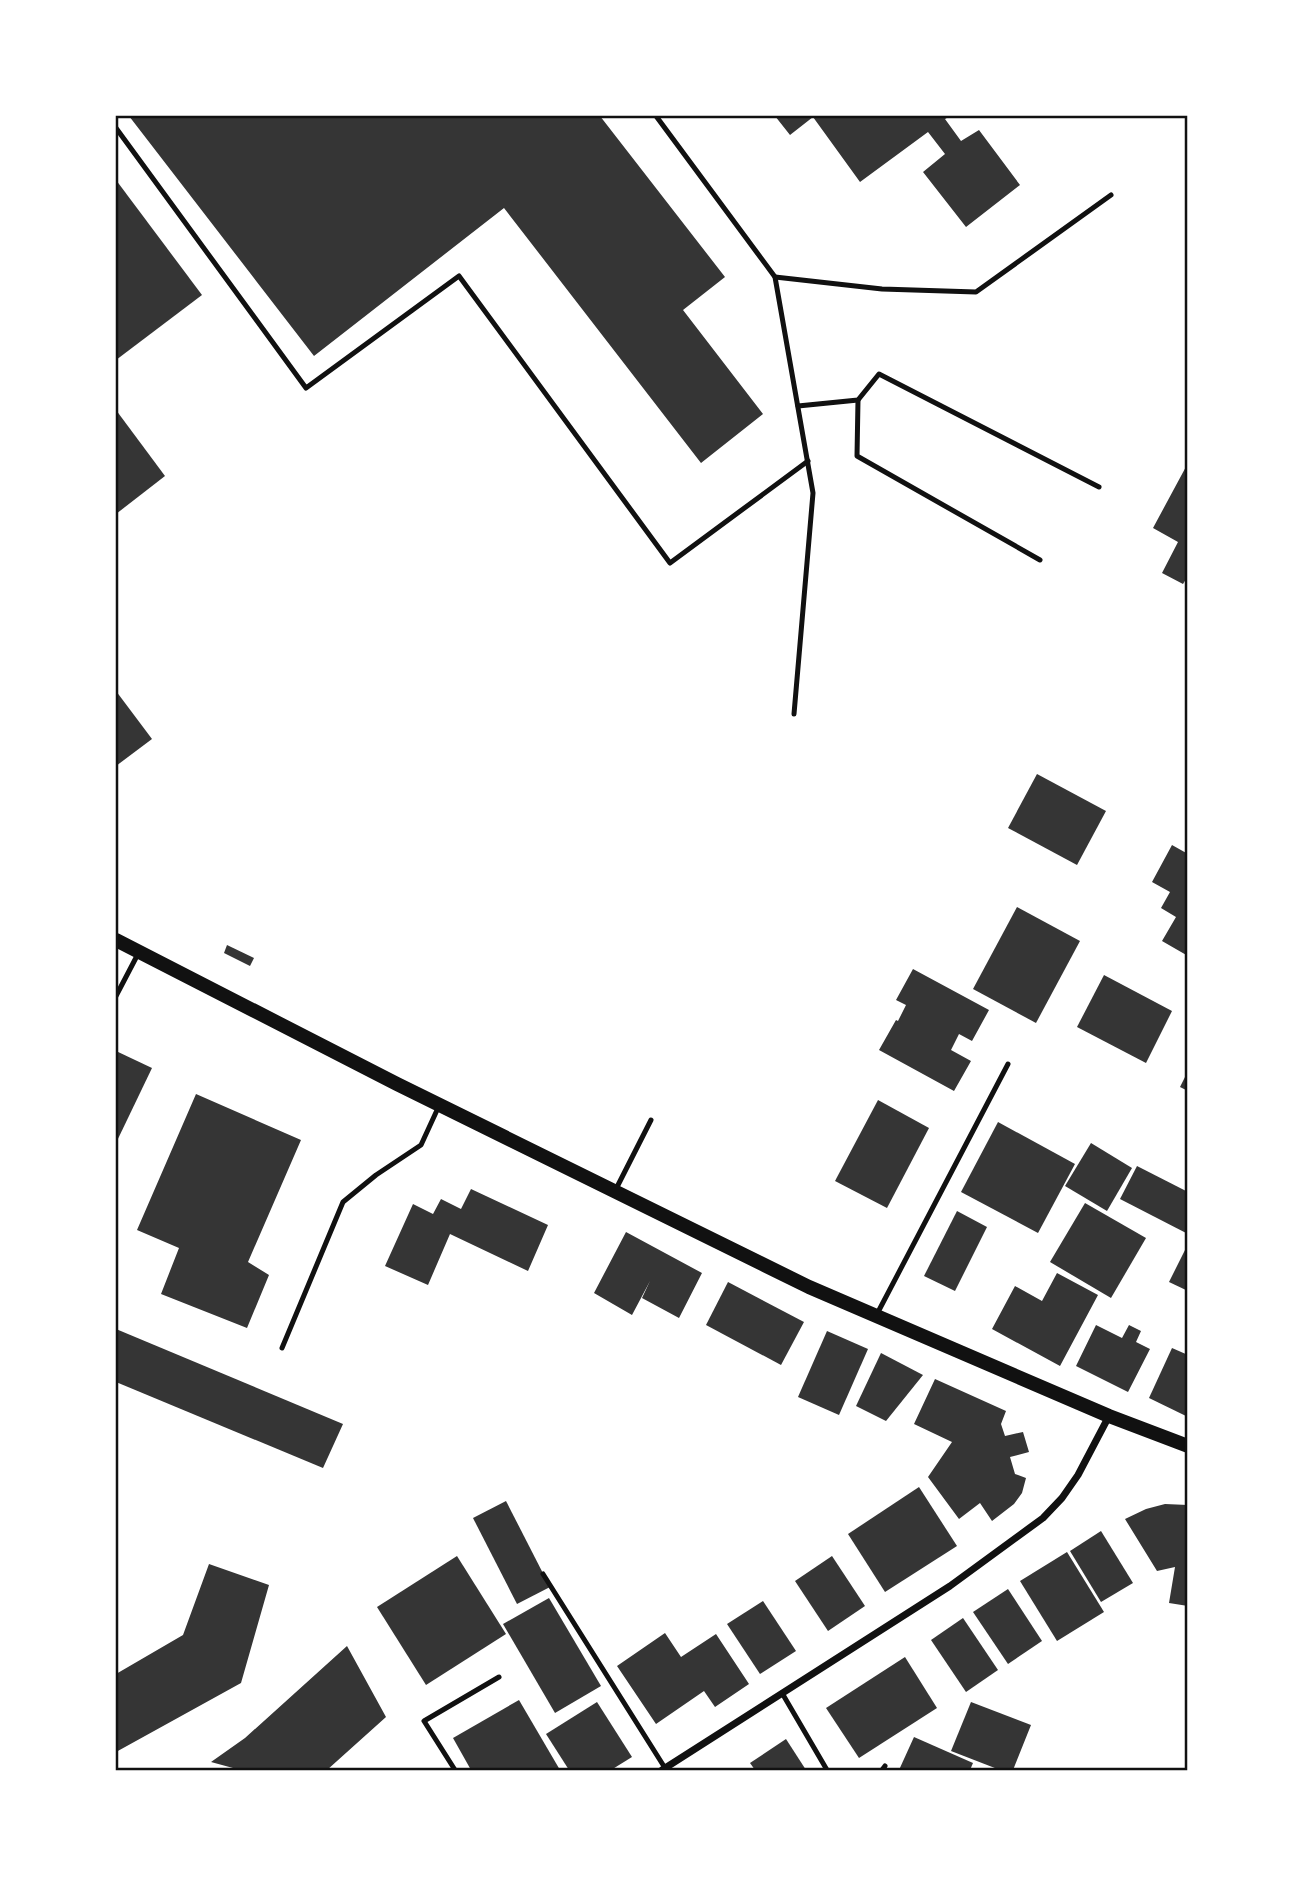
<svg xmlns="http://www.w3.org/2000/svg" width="1303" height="1886" font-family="Montserrat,sans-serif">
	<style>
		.building { fill: #353535 }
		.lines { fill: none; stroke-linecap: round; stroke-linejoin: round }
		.service { stroke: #111; stroke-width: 5 }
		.minor { stroke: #111; stroke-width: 7 }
		.secondary { stroke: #111; stroke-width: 14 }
		.neatline { fill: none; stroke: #111; stroke-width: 2.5 }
	</style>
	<rect width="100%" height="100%" fill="#fff"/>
	<g class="building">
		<path d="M129,116h471l125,161 -42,33 80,104 -62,49 -197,-255 -190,148z"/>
		<path d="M775,116h175l-5,3 16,22 18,-11 41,55 -54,42 -43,-55 22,-18 -17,-22 -68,50 -47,-65 -23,18z"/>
		<path d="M116,180l86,115 -86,65z"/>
		<path d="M116,410l49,66 -49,38z"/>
		<path d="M1188,463v113l-5,8 -21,-11 16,-31 -25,-14z"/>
		<path d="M116,691l36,48 -36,27z"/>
		<path d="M1037,774l69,37 -29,54 -69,-37z"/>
		<path d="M1172,845l16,9v102l-26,-15 14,-24 -15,-9 9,-16 -18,-10z"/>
		<path d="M1017,907l63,34 -44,82 -63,-34z"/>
		<path d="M227,945l27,13 -4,8 -26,-13z"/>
		<path d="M913,969l76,41 -17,31 -13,-7 -8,16 20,11 -17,30 -75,-41 17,-30 2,1 8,-16 -10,-5z"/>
		<path d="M1104,975l68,36 -26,52 -69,-36z"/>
		<path d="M116,1051l36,17 -36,75z"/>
		<path d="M1188,1071v20l-8,-4z"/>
		<path d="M196,1094l105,46 -53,122 21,13 -22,53 -86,-34 18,-46 -42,-18z"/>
		<path d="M878,1100l51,28 -42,80 -52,-27z"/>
		<path d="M998,1122l77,42 -37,69 -77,-41z"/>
		<path d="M1091,1143l41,25 -25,43 -42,-25z"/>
		<path d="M1137,1166l51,26v42l-68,-35z"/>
		<path d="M471,1189l77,36 -20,46 -78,-37 -22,51 -43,-19 28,-62 20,10 8,-15 20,10z"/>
		<path d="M1085,1203l61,35 -35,60 -61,-36z"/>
		<path d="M957,1211l30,16 -32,64 -31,-15z"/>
		<path d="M626,1232l76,41 -23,45 -37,-20 8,-17 -18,34 -38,-22z"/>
		<path d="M1188,1244v47l-19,-9z"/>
		<path d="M1057,1273l41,22 -38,71 -68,-37 23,-43 27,15z"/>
		<path d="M728,1282l76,40 -23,43 -75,-40z"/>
		<path d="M1096,1325l26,13 7,-13 12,6 -5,11 14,7 -22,43 -52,-26z"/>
		<path d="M116,1329l227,95 -20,44 -207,-86z"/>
		<path d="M827,1331l41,18 -29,66 -41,-18z"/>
		<path d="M1172,1348l16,7 -2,61 -37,-18z"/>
		<path d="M881,1353l42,22 -37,46 -30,-15z"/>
		<path d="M935,1379l71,32 -5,13 4,12 18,-4 6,20 -19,5 5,17 11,4 -4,15 -8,11 -22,17 -12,-18 -21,16 -31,-42 24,-35 -38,-18z"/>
		<path d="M919,1487l38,59 -72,46 -37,-58z"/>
		<path d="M506,1501l44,86 -33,17 -44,-86z"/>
		<path d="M1165,1504l23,1v101l-19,-3 6,-36 -18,4 -32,-52 21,-10z"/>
		<path d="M1101,1531l32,52 -32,19 -31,-51z"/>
		<path d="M1067,1552l37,60 -47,29 -37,-60z"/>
		<path d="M457,1556l49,78 -80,51 -49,-78z"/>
		<path d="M832,1556l33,50 -37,25 -33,-50z"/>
		<path d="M209,1564l60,21 -28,98 -125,69v-78l67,-39z"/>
		<path d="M1008,1589l34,52 -34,23 -35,-52z"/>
		<path d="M549,1598l52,88 -46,27 -52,-89z"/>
		<path d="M763,1601l33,50 -36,23 -33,-50z"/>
		<path d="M963,1618l35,52 -32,22 -35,-52z"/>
		<path d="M665,1633l16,24 35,-23 33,50 -34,23 -11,-16 -48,33 -39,-58z"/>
		<path d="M347,1646l39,71 -59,53h-94v-2l-22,-6 34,-24z"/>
		<path d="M905,1657l32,51 -78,50 -33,-50z"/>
		<path d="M519,1700l41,70h-89l-18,-32z"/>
		<path d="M597,1702l35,55 -21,13h-42l-23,-36z"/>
		<path d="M971,1702l60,23 -18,45h-13l-49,-19z"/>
		<path d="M914,1737l59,26 -3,7h-71z"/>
		<path d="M786,1739l20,31h-51l-5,-7z"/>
	</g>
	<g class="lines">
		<g class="service">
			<path d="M656,116l119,161 38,216 -19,221"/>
			<path d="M116,128l190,260 153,-112 211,287 138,-102"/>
			<path d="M775,277l107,12 94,3 135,-97"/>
			<path d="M858,400l-1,56 183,104"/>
			<path d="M798,406l60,-6 21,-26 220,113"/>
			<path d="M116,996l23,-44"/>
			<path d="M616,1189l35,-69"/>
			<path d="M877,1314l131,-250"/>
			<path d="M282,1348l61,-146 33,-27 45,-30 17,-37"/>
			<path d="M543,1574l122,194"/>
			<path d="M782,1693l45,77"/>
			<path d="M455,1770l-31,-49 75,-44"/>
			<path d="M882,1770l3,-4"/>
		</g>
		<path class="minor" d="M662,1770l288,-184 93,-68 19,-20 16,-23 31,-59"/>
		<path class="secondary" d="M116,940l281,144 412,203 300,129 79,30"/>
	</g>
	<rect width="1303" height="1886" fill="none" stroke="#ffffff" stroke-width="234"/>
	<rect x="117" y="117" width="1069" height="1652" class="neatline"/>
</svg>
